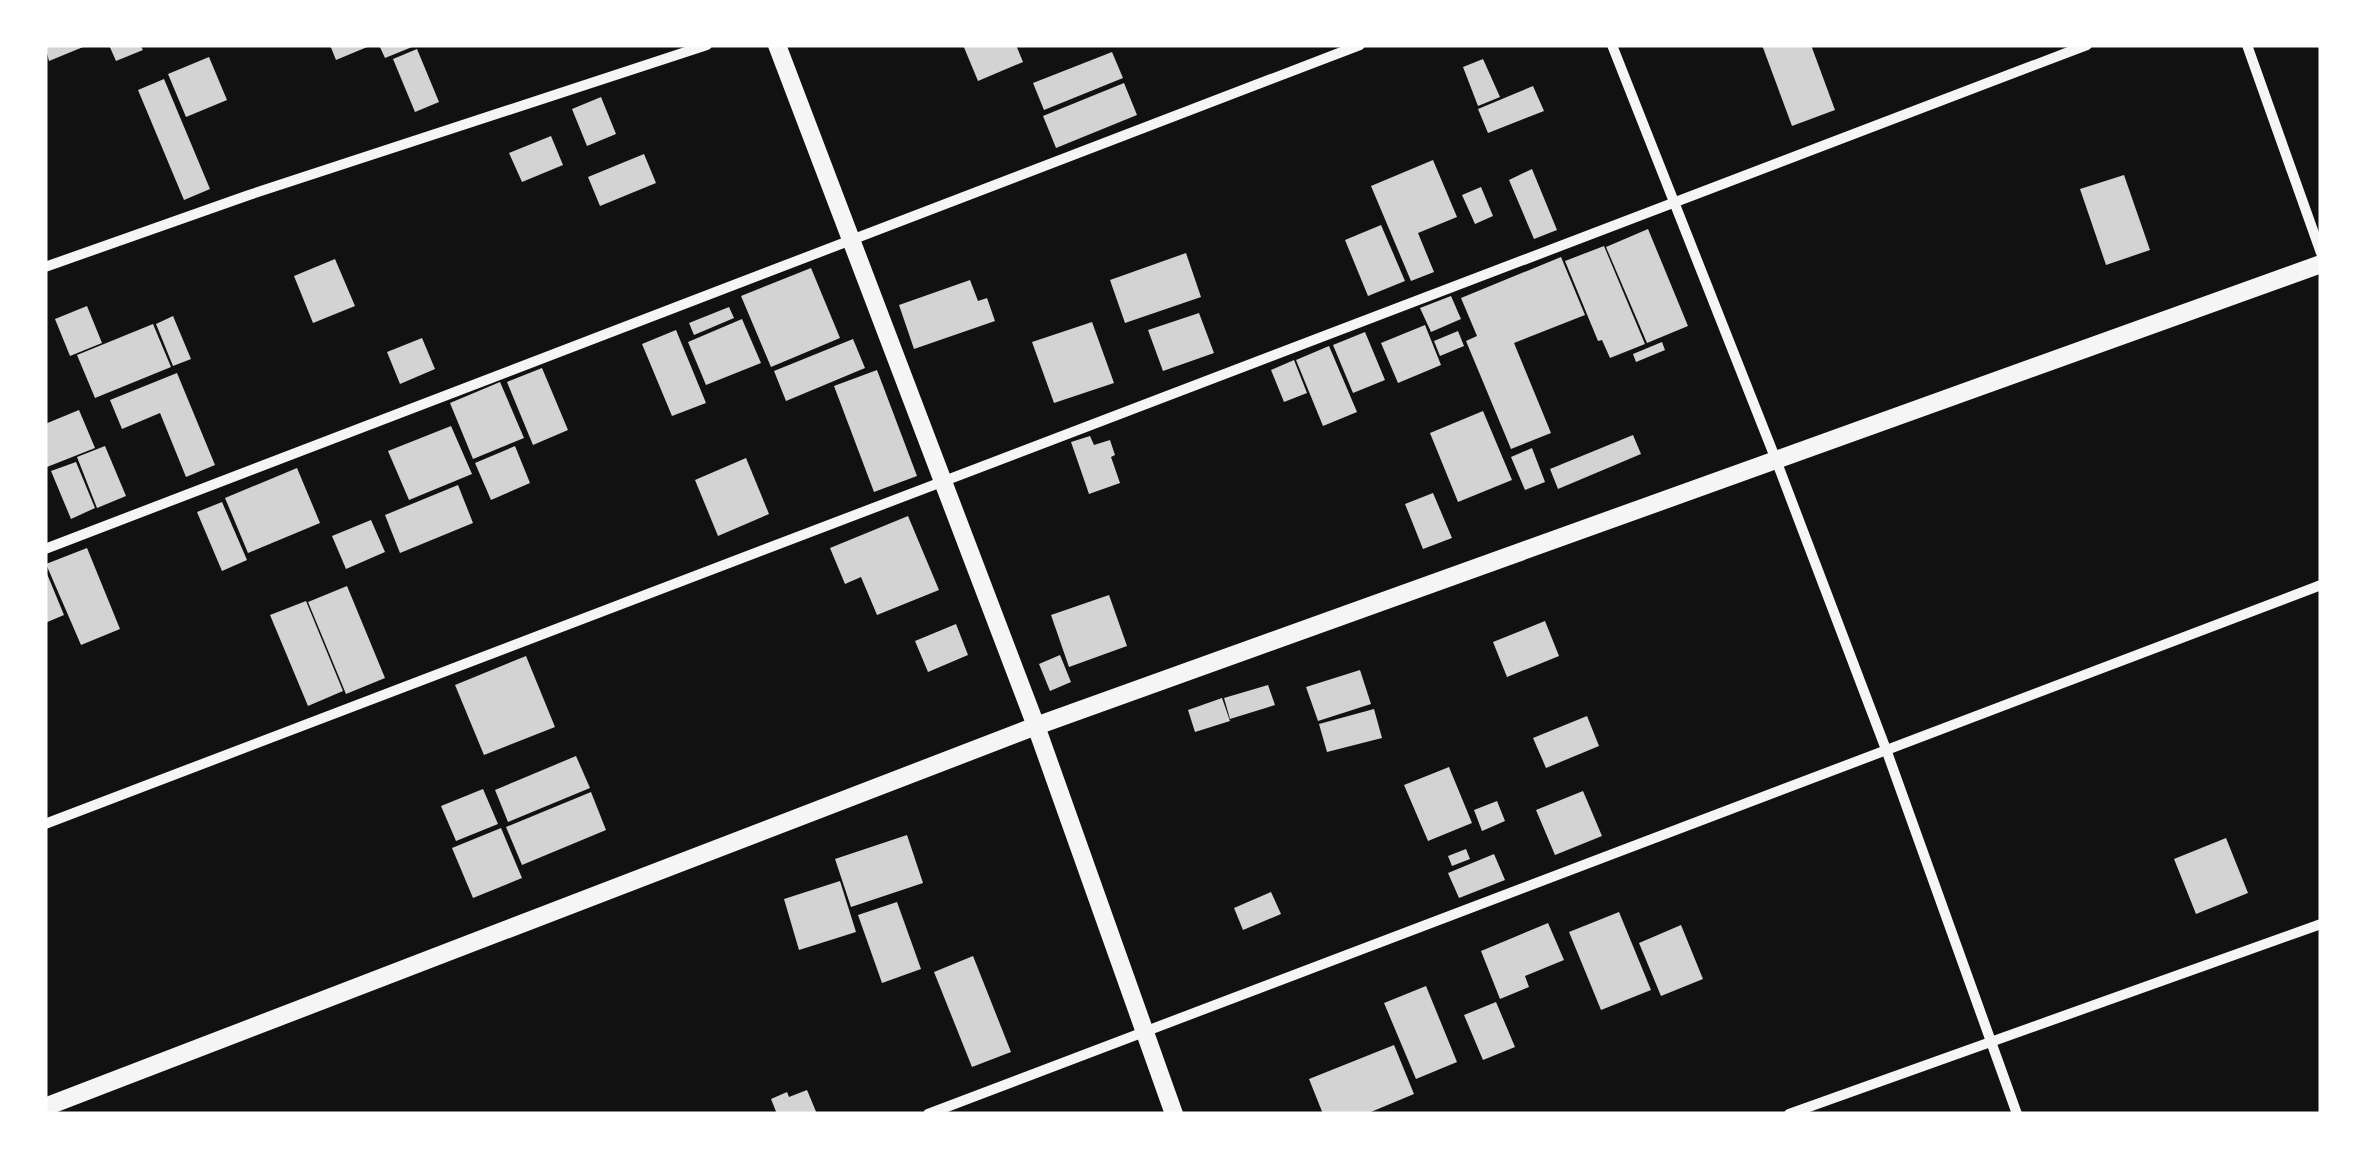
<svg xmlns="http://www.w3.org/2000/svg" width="2366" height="1159" font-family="'Alegreya Sans',sans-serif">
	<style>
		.building { fill: #d3d3d3 }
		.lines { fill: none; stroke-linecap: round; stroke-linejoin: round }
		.minor { stroke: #f5f5f5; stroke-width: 10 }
		.tertiary { stroke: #f5f5f5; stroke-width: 18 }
	</style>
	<rect width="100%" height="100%" fill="#111"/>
	<g class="building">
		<path d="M45,45h43l-39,16z"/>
		<path d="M109,45h31l3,5 -27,11z"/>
		<path d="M330,45h42l-36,15z"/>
		<path d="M379,45h38l-32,13z"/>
		<path d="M963,45h53l7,17 -45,19z"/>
		<path d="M1762,45h49l24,65 -43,16z"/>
		<path d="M417,49l22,53 -24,10 -22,-53z"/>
		<path d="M1112,52l11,26 -79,32 -11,-27z"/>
		<path d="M209,57l18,43 -41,17 -18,-43z"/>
		<path d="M1483,59l17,38 -22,9 -15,-39z"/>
		<path d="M164,79l46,110 -26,11 -46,-110z"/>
		<path d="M1124,83l13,32 -81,33 -13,-32z"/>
		<path d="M1533,86l11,25 -56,22 -10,-24z"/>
		<path d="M601,97l15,37 -29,12 -15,-37z"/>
		<path d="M551,136l12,29 -41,17 -13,-29z"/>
		<path d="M644,154l12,29 -56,23 -12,-29z"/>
		<path d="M1433,160l24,57 -39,16 16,39 -23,9 -40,-95z"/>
		<path d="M1532,169l25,61 -23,9 -25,-59z"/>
		<path d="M2124,175l26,75 -44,15 -26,-76z"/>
		<path d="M1481,187l12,29 -18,8 -13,-29z"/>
		<path d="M1381,225l24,56 -37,15 -23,-56z"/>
		<path d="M1648,229l40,97 -41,17 -41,-96z"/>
		<path d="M1604,246l41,98 -35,14 -8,-18 -4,1 -33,-80z"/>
		<path d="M1186,253l15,44 -76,26 -15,-43z"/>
		<path d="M1561,257l24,58 -71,28 37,90 -40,16 -45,-108 11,-5 -16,-38z"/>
		<path d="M335,259l20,47 -42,17 -19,-47z"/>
		<path d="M811,268l29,70 -69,29 -30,-71z"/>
		<path d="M970,280l8,21 9,-3 8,23 -81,28 -15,-44z"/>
		<path d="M1451,296l10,23 -30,13 -11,-24z"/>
		<path d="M87,306l15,37 -32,13 -15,-37z"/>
		<path d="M729,307l5,11 -40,17 -5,-12z"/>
		<path d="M1199,313l15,40 -51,18 -15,-41z"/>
		<path d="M173,316l18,43 -18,7 -17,-42z"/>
		<path d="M742,319l19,44 -55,22 -18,-43z"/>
		<path d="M1092,322l22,61 -60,20 -22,-61z"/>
		<path d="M153,324l18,43 -76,31 -18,-43z"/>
		<path d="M1425,325l16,40 -43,18 -17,-40z"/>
		<path d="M676,330l30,73 -34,13 -30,-72z"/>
		<path d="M1458,331l6,15 -24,10 -6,-15z"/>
		<path d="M1365,332l20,48 -32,13 -20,-48z"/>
		<path d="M422,338l13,31 -35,15 -13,-32z"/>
		<path d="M853,339l12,29 -79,33 -12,-30z"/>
		<path d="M1662,342l3,8 -29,12 -3,-8z"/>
		<path d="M1329,346l28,66 -34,14 -27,-66z"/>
		<path d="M1294,360l13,33 -23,9 -13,-32z"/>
		<path d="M542,368l26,62 -35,15 -26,-63z"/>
		<path d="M877,370l40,106 -43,16 -40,-106z"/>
		<path d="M177,373l38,92 -29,12 -26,-64 -38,16 -12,-29z"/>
		<path d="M500,382l24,56 -51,21 -23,-56z"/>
		<path d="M79,410l16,38 -48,19 -2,-43z"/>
		<path d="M1483,411l29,69 -54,22 -28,-69z"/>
		<path d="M451,426l21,48 -63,26 -21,-49z"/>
		<path d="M1633,435l8,19 -83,35 -8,-20z"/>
		<path d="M1090,436l4,9 16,-5 5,15 -4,2 9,26 -31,11 -18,-52z"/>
		<path d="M105,446l21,50 -29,12 -20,-51z"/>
		<path d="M515,446l15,37 -39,17 -16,-37z"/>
		<path d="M1532,448l13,34 -20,8 -14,-33z"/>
		<path d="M746,458l23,56 -51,22 -23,-56z"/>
		<path d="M76,462l19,46 -24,11 -20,-48z"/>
		<path d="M297,468l23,55 -72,30 -23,-55z"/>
		<path d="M458,485l15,38 -73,30 -15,-38z"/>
		<path d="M1433,493l19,45 -29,11 -18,-45z"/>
		<path d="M222,502l25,58 -25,11 -25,-59z"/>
		<path d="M908,516l31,74 -62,25 -16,-38 -16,7 -15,-36z"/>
		<path d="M371,520l14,32 -39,17 -14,-33z"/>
		<path d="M87,548l33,81 -39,16 -35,-81z"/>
		<path d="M45,569l19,46 -19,8z"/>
		<path d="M347,586l38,92 -39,16 -38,-92z"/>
		<path d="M1109,595l18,51 -58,21 -18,-52z"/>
		<path d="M306,601l37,90 -35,15 -38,-91z"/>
		<path d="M1545,621l14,35 -52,21 -14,-35z"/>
		<path d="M956,624l12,31 -40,17 -13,-31z"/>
		<path d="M1060,655l11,27 -21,9 -11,-27z"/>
		<path d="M526,656l29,71 -71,28 -29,-70z"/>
		<path d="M1360,670l11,34 -53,17 -12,-34z"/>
		<path d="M1268,685l7,20 -45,14 -6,-21z"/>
		<path d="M1222,698l8,23 -35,11 -7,-22z"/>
		<path d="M1374,709l8,29 -55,14 -8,-28z"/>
		<path d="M1587,716l12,30 -53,22 -13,-30z"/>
		<path d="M576,756l14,32 -82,34 -13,-32z"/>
		<path d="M1449,767l23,56 -44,18 -24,-56z"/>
		<path d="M483,789l15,35 -42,17 -15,-35z"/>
		<path d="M1583,791l19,45 -47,19 -19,-45z"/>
		<path d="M591,792l15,38 -84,35 -16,-38z"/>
		<path d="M1497,801l8,20 -23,10 -8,-21z"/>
		<path d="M501,828l21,50 -49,20 -21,-50z"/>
		<path d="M907,835l16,48 -72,24 -16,-48z"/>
		<path d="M2226,838l22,55 -52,21 -22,-55z"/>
		<path d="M1466,849l4,10 -18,7 -4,-10z"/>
		<path d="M1494,854l11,26 -46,18 -11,-25z"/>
		<path d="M840,881l16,51 -57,18 -15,-51z"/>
		<path d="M1271,892l10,22 -38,16 -9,-22z"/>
		<path d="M897,902l24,67 -39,14 -24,-68z"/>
		<path d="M1619,912l32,78 -50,20 -32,-78z"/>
		<path d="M1548,923l16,37 -39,16 4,11 -29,12 -19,-48z"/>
		<path d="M1681,925l22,54 -42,17 -22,-53z"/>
		<path d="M973,956l38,96 -39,15 -38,-95z"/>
		<path d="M1426,986l31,76 -41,17 -32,-76z"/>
		<path d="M1496,1002l19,45 -32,13 -19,-45z"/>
		<path d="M1394,1045l20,49 -48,20h-43l-14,-35z"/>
		<path d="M807,1090l10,24h-40l-6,-15 16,-7 2,5z"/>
	</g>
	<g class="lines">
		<g class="minor">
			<path d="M1612,45l164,415 111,292 130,362"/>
			<path d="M2247,45l74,208"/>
			<path d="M45,267l204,-72 458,-150"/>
			<path d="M45,549l1315,-504"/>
			<path d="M45,824l2042,-779"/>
			<path d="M928,1114l1393,-529"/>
			<path d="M1789,1114l532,-190"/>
		</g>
		<g class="tertiary">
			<path d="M777,45l259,681 138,388"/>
			<path d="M45,1107l991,-381 1285,-462"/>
		</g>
	</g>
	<rect width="2366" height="1159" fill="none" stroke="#ffffff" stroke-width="95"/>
</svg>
